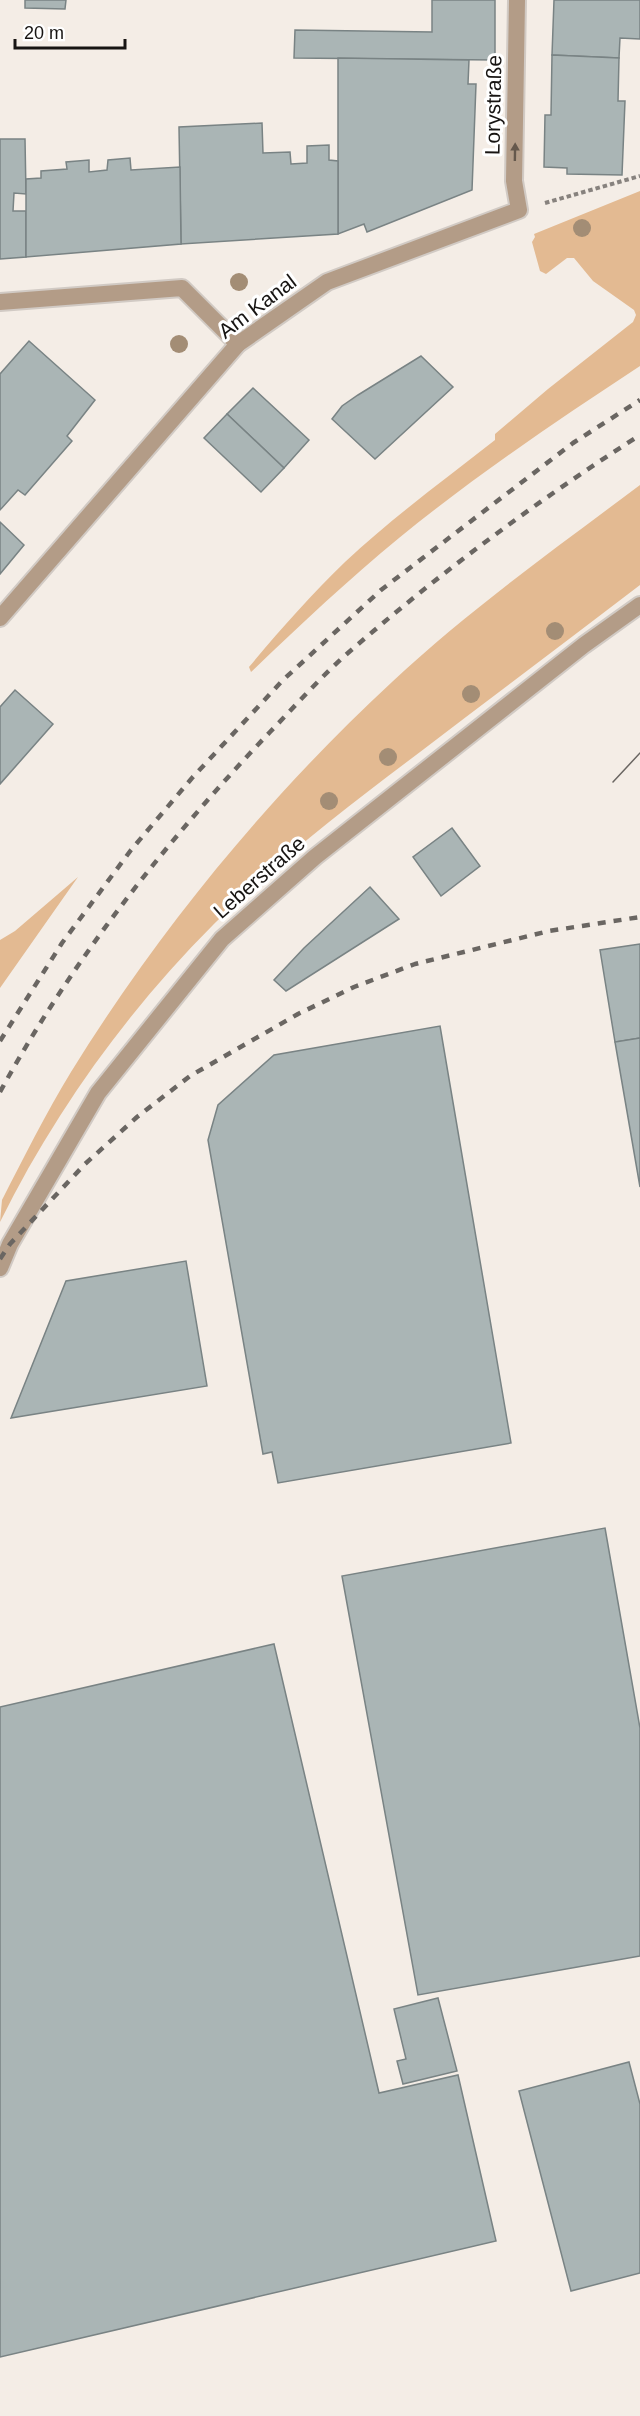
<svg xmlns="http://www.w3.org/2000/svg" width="640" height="2416" font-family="Helvetica,sans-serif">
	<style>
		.green { fill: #e3ba92 }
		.building { fill: #aab5b5; stroke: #798384; stroke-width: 1.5 }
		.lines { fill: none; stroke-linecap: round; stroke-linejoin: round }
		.minor-casing { stroke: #d1cac4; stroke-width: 20 }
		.tertiary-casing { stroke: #d1cac4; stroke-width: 20 }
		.path { stroke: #87827e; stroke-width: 4; stroke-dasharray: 4.5 3; stroke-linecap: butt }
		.minor { stroke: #b39c87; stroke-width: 16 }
		.tertiary { stroke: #b39c87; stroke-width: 16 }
		.tram { stroke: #6a6662; stroke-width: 1.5 }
		.rail { stroke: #6a6662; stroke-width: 4.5; stroke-dasharray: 8 8; stroke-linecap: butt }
		.tree { fill: #a38d75 }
		.oneway { fill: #65584c }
		.labels { text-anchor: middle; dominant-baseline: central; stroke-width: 6; stroke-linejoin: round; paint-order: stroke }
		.street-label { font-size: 21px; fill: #171412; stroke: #fff }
	</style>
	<rect width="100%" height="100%" fill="#f4ede6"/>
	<g class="green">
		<path d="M640,191v175c-82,54 -164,109 -241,172 -51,42 -100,88 -148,134l-2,-5c30,-36 62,-72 96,-105 47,-44 99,-82 150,-122v-6l53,-45 85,-67 3,-7 -2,-5 -41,-29 -19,-23h-7l-21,16 -6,-3 -8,-29 3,-5 -1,-3z"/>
		<path d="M640,485v100c-72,55 -144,109 -216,164 -73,55 -146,110 -211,176 -86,86 -159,188 -213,297l2,-22c22,-43 44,-87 69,-128 89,-144 198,-276 321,-390 77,-72 164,-134 248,-197z"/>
		<path d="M78,877l-78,111v-48l15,-9z"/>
	</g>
	<g class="building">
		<path d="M25,0h41l-1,9 -40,-1z"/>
		<path d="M432,0h63v60l-201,-2 1,-28 137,2z"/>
		<path d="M554,0h86v39l-20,-1 -1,20 -67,-3z"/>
		<path d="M552,55l67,3 -1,43h7l-3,74 -55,-1v-6l-23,-1 1,-52h6z"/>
		<path d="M338,58l131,2 -1,24h8l-4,106 -105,42 -3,-8 -26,10z"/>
		<path d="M262,123l1,30 27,-1 1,12 16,-1v-17l22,-1v15l9,1v73l-157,10 -2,-117z"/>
		<path d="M0,139h25l1,55 -12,-1 -1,18h13v46l-26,2z"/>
		<path d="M130,158l1,12 49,-3 1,77 -155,13v-78l15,-1v-7l26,-2 -1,-7 23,-2v12l18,-2 1,-10z"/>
		<path d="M29,341l66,59 -28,36 5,5 -47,54 -7,-5 -18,20v-136z"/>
		<path d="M421,356l32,31 -78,72 -43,-40 10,-13 16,-11z"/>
		<path d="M253,388l56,52 -25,28 -57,-54z"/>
		<path d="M227,414l57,54 -23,24 -57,-54z"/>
		<path d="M0,522l24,23 -24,29z"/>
		<path d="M15,690l38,34 -53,60v-77z"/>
		<path d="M452,828l28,38 -39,30 -28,-39z"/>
		<path d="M370,887l29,32 -113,72 -12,-11 30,-32z"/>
		<path d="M640,944v94l-25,4 -15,-92z"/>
		<path d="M440,1026l71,417 -233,40 -6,-31 -9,2 -55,-314 10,-35 56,-50z"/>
		<path d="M640,1038v149l-25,-145z"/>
		<path d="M186,1261l21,125 -196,32 55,-137z"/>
		<path d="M605,1528l35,200v228l-222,39 -76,-419z"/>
		<path d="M274,1644l105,449 79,-18 38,166 -496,116v-650z"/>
		<path d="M438,1998l19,73 -54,13 -6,-23 9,-2 -12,-50z"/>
		<path d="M629,2062l11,42v169l-69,18 -52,-200z"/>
	</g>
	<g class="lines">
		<g class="minor-casing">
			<g id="minor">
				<path d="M0,302l182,-14 56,56"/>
				<path d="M0,618l238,-274 89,-62 192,-72 -5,-29 3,-181"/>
			</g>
		</g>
		<g class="tertiary-casing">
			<path id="tertiary" d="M0,1268l10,-24 88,-151 124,-154 93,-82 269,-212 56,-40"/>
		</g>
		<path class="path" d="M545,203l95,-27"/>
		<use href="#minor" class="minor"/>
		<use href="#tertiary" class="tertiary"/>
		<path class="tram" d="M613,782l27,-29"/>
		<g class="rail">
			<path d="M0,1041l62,-98 69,-93 61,-72 91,-98 98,-90 192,-147 67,-43"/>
			<path d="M0,1092c72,-132 167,-252 270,-360 28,-29 55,-60 86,-86 89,-77 184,-147 284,-211"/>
			<path d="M0,1259l10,-15 75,-80 52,-47 53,-41 108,-62 56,-27 61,-23 134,-33 91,-14"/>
		</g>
	</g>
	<g class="tree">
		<circle cx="582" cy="228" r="9"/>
		<circle cx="239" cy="282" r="9"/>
		<circle cx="179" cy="344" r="9"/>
		<circle cx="555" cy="631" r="9"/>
		<circle cx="471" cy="694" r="9"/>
		<circle cx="388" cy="757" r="9"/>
		<circle cx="329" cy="801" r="9"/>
	</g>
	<defs><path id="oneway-solid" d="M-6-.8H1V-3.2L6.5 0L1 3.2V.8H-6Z" transform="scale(1.5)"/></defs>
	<use class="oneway" href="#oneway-solid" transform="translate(515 152) rotate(-89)"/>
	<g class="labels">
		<g class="street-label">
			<text transform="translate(493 105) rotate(-89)">Lorystraße</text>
			<text transform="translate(257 306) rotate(-37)">Am Kanal</text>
			<text transform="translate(259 877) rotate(-41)">Leberstraße</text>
		</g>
	</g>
	<path d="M15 39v9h110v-9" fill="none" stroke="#171412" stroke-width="3"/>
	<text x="24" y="39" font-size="18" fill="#171412" stroke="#ffffff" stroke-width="4.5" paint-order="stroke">20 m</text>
</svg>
